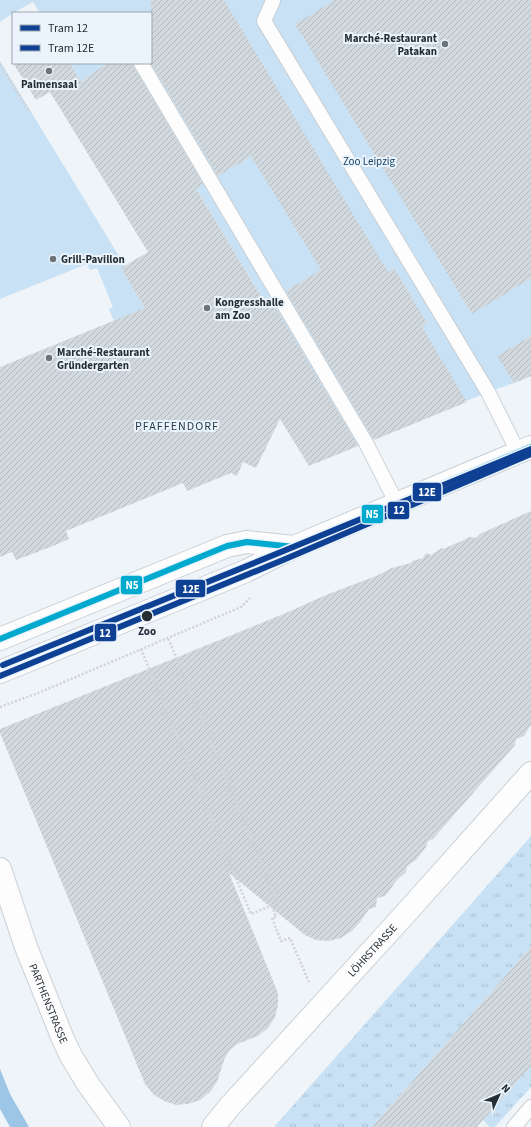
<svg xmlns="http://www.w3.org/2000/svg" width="531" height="1127" font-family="'Source Sans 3',sans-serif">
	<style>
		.grass { fill: url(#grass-tufts) }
		.park { fill: #c8e1f5 }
		.water { fill: #9cc5e6 }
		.building { fill: url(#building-hatch) }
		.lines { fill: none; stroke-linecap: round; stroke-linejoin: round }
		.service-casing { stroke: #c9d0d5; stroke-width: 16 }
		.minor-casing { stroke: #c9d0d5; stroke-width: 24 }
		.secondary-casing { stroke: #c9d0d5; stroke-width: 24 }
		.path { stroke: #d1d2d6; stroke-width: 2.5; stroke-dasharray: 2 2; stroke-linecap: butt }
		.service { stroke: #fdfdfe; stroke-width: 14 }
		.minor { stroke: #fdfdfe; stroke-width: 22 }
		.secondary { stroke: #fdfdfe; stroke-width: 22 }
		.bus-1-casing { stroke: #ebf4fc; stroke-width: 9 }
		.bus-1 { stroke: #00a9ce; stroke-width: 6 }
		.tram-1-casing { stroke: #ebf4fc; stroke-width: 9 }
		.tram-2-casing { stroke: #ebf4fc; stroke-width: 9 }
		.tram-1 { stroke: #0e4094; stroke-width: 6 }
		.tram-2 { stroke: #0e4094; stroke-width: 6 }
		.poi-dot { fill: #6c7379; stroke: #ebf4fc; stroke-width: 1.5 }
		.stop-dot { fill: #262e35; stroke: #ebf4fc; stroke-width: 1.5 }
		.labels { text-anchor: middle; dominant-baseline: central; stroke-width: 4; stroke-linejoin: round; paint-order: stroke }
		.poi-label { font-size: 11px; font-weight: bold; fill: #262e35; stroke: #ebf4fc; text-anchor: start }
		.park-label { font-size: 11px; fill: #174361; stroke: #ebf4fc }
		.stop-label { font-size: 11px; font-weight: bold; fill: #262e35; stroke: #ebf4fc }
		.street-label { font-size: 11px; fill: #262e35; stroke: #ebf4fc }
		.neighbourhood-label { font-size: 12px; letter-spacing: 1px; fill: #293c4b; stroke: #ebf4fc }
		.line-badge { stroke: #ebf4fc; stroke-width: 1.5 }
		.badge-label { font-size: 11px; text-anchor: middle; font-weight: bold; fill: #fff }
	</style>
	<defs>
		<pattern id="grass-tufts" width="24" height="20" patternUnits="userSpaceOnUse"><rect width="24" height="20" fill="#c8e1f5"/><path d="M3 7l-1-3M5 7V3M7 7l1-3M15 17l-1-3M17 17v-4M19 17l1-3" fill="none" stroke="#acc1d3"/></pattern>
		<pattern id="building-hatch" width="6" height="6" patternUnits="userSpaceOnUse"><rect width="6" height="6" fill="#d2d9de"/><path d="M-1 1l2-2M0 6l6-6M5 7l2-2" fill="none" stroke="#b4bbbf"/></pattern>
	</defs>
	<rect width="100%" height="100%" fill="#eff4f8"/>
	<g class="grass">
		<path d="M531,836v111l-159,180h-98z"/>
		<path d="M531,1066v21l-36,40h-5l-7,-7z"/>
	</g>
	<g class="park">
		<path d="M0,0h531v376l-17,7 -26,9 -133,55 -40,-61 -195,-323h31v-50h-111l-7,-11 -20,11 -13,9z"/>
		<path d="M0,61l125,205 -4,2 40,66 -47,-13 -5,-12 4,-2 -16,-39 -7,2 -3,-6 -87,35z"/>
		<path d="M70,63h37l-39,29 -5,-8 14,-9z"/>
	</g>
	<path class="water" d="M0,1069l10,25 19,33h-19l-10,-18z"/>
	<g class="building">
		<path d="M151,0h73l164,272 6,-4 33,55 -5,4 45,75 -93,38 -88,-149 35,-21 -70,-114 -33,20 -67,-113z"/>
		<path d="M335,0h196v278l-59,36 -177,-290z"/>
		<path d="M13,63h57l11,19 26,-19h26l1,4 69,117 -7,5 69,114 6,-3 87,146 -49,20 -29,-47 -24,49 -13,-6 -6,14 -6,-3 -44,18 -4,-8 -117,48 3,8 -16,7 -37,14 -4,-8 -12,5v-190l145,-59 -24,-40 27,-16 -98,-160 -14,8z"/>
		<path d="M531,336v40l-17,7 -17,-27z"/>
		<path d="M531,511v214l-7,11 -8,3 -1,6 -82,94 -5,2 -2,6 -10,13 -9,6 -1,6 -9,8 -12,16 -8,2 -1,9 -7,2 -9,13 -8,9 -11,7 -12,3 -13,-1 -11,-5 -76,-62 49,120v12l-3,12 -7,11 -10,8 -21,8 -8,7 -5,9 -7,22 -7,10 -10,8 -12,4 -12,1 -12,-4 -11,-7 -8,-10 -145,-351v-4l286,-116 40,-18 50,-19 16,-8 19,-5 1,-2 11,-3 3,-5 5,2 11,-7 2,1 12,-6h2l11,-6 7,1 4,-4z"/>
		<path d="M531,947v119l-48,54 -6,7h-105z"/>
	</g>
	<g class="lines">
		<g class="service-casing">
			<g id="service">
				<path d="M273,1l-9,20 224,371 30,60"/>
				<path d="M141,63l225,380 31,61"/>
				<path d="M514,1127l17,-20"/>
			</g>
		</g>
		<g class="minor-casing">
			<g id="minor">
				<path id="s1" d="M0,869l26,78 37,92 8,17 17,28 31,43"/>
				<path id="s2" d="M213,1127l17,-21 176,-193 125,-140"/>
			</g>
		</g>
		<g class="secondary-casing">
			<g id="secondary">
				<path d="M0,639l227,-93 20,-4 47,5"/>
				<path d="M0,672l246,-101 48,-24 237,-100"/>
			</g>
		</g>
		<g class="path">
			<path d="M471,1l1,-1"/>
			<path d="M0,64l29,47"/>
			<path d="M141,649l110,265 27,-11 -110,-265"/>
			<path d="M0,707l38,-14 203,-86 9,-9"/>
			<path d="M272,906l4,11 -4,1 9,23 9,-3 19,44"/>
		</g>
		<use href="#service" class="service"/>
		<use href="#minor" class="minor"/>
		<use href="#secondary" class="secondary"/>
		<g class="bus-1-casing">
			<path id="bus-1" d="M0,639l227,-93 20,-4 47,5 237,-100"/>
		</g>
		<use href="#bus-1" class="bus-1"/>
		<g class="tram-1-casing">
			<path id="tram-1" d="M0,676l283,-116 248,-106"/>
		</g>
		<g class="tram-2-casing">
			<path id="tram-2" d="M3,665l278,-113 250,-103"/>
		</g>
		<use href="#tram-1" class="tram-1"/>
		<use href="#tram-2" class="tram-2"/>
	</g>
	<g class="poi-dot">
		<circle cx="445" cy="44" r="4"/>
		<circle cx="49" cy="71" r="4"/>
		<circle cx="53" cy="259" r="4"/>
		<circle cx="207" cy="308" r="4"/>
		<circle cx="49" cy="358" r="4"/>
	</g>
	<circle class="stop-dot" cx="147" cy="616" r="6"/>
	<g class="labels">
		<g class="poi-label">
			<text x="437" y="38" text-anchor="end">Marché-Restaurant<tspan x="437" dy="13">Patakan</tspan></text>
			<text x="49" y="84" text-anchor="middle">Palmensaal</text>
			<text x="61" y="259">Grill-Pavillon</text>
			<text x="215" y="302">Kongresshalle<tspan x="215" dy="13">am Zoo</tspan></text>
			<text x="57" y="352">Marché-Restaurant<tspan x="57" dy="13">Gründergarten</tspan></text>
		</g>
		<g class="park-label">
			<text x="369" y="161">Zoo Leipzig</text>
		</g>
		<g class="stop-label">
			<text x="147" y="631">Zoo</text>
		</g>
		<g class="street-label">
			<text stroke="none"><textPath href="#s2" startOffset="238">LÖHRSTRASSE</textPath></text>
			<text stroke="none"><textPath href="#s1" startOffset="143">PARTHENSTRASSE</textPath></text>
		</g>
		<g class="neighbourhood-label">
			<text x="177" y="426">PFAFFENDORF</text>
		</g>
	</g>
	<g class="line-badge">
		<rect x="412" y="482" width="30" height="20" rx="4" fill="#0e4094"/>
		<rect x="387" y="501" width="23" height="19" rx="4" fill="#0e4094"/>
		<rect x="361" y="504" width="23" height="20" rx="4" fill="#00a9ce"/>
		<rect x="120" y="575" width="23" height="20" rx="4" fill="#00a9ce"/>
		<rect x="175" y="579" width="31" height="19" rx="4" fill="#0e4094"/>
		<rect x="94" y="623" width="23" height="19" rx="4" fill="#0e4094"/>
	</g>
	<g class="badge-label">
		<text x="427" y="496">12E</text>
		<text x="399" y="514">12</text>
		<text x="372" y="518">N5</text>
		<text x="132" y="589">N5</text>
		<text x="191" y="593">12E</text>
		<text x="105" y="637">12</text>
	</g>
	<rect x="12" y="12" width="140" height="52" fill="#ebf4fc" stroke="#9ca5ac"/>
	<rect x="20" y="25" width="20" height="6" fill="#0e4094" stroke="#9ca5ac"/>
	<text x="48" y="32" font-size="12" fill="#262e35">Tram 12</text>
	<rect x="20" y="45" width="20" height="6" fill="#0e4094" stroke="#9ca5ac"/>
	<text x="48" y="52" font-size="12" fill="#262e35">Tram 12E</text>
	<g transform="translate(499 1095) rotate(46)" stroke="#ebf4fc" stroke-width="3" paint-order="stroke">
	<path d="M0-3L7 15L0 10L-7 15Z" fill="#262e35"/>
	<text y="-6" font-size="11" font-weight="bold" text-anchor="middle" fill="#262e35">N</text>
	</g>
</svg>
